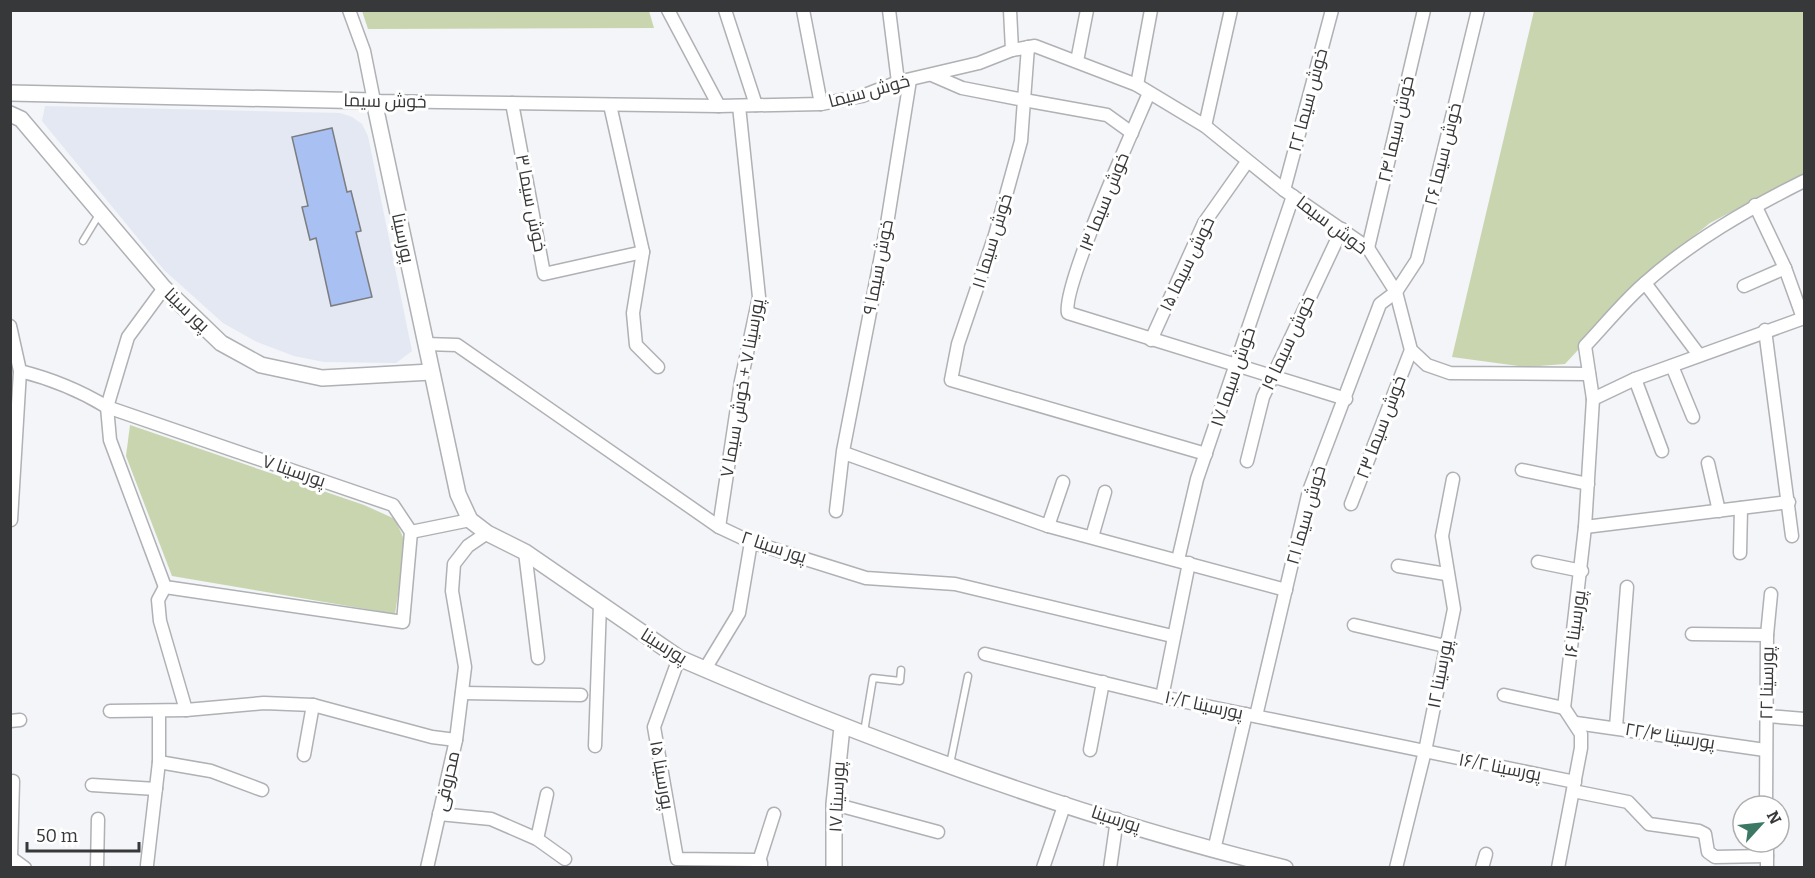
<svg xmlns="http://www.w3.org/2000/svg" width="1815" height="878" font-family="Bitter,Cairo,serif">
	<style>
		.built { fill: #e3e8f3 }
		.green { fill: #c9d5ae }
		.building { fill: #a9c0f3; stroke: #7c7d80; stroke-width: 1.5 }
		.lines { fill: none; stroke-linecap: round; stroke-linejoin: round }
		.service-casing { stroke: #afb1b4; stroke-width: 9 }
		.minor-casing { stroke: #afb1b4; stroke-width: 15 }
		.tertiary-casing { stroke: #afb1b4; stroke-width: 18 }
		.service { stroke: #fff; stroke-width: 6 }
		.minor { stroke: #fff; stroke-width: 12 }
		.tertiary { stroke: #fff; stroke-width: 15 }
		.labels { text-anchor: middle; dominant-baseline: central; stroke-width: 6; stroke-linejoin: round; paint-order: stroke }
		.street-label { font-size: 18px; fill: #373839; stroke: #fff }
	</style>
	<rect width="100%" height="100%" fill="#f3f5f8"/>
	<path class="built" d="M45,106l295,7 12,4 10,7 6,12 44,215 -16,12 -72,-1 -30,-6 -37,-14 -34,-19 -59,-53 -122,-149z"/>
	<g class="green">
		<path d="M362,11h287l5,17 -286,1z"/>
		<path d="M1534,11h270v163l-94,49 -57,46 -88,95 -39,3 -74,-10z"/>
		<path d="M130,425l234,80 31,14 11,25 -11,70 -223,-38 -46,-120z"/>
	</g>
	<path class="building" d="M332,128l15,64 4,-1 10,40 -5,1 16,65 -41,9 -15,-68 -6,2 -8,-33 6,-1 -16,-69z"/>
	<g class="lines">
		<g class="service-casing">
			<g id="service">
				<path d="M83,241l17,-28"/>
				<path d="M864,732l9,-54 27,3 1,-11"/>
				<path d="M950,764l18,-88"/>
			</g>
		</g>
		<g class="minor-casing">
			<g id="minor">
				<path d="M349,10l15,41 10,50 345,5 102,-2 41,-8 36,-14 81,-19 33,-13 23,-4 102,39 68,41 79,64 84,58 28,44 15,58 16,15 23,8 139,1"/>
				<path d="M668,10l51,96"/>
				<path d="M725,10l31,95"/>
				<path d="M803,10l18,94"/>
				<path d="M889,10l9,72"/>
				<path d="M1010,10l2,40"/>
				<path d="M1028,47l-4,53 83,15 25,18"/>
				<path d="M1077,61l10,-51"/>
				<path d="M932,75l30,13 62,12 -3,41 -26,94 -37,109 -7,36 255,74"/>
				<path d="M1137,85l14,-75"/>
				<path d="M1149,93c-14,33 -88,196 -81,220l278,86"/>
				<path d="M512,103l32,171 99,-22"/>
				<path d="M610,105l33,147 -10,61 3,32 22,22"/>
				<path d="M1205,126l26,-116"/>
				<path d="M1284,190l48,-180"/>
				<path d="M1755,205l30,63 18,50"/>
				<path d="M1368,248l56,-238"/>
				<path d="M1645,283l54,72"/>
				<path d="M1744,286l41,-18"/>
				<path d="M164,288l-36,49 -21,70 3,33 55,147 238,35 8,-90"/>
				<path d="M10,326l10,45 -9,149"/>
				<path d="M1765,330l27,206"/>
				<path d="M1151,340l53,-117 43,-61"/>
				<path d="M425,344l32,1 262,182 32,15 115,36 89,6 217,52"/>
				<path d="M1672,366l21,51"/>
				<path d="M20,371c32,8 59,19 87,36l286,98 18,27"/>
				<path d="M1635,379l27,72"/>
				<path d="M1593,399l42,-20 169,-61"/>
				<path d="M844,453l204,73 238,64"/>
				<path d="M1247,461l16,-64 79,-168"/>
				<path d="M1708,463l11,48"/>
				<path d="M1522,470l66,14"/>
				<path d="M1351,504l60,-154"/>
				<path d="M836,511l7,-60 43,-221 24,-150"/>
				<path d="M1048,526l15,-44"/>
				<path d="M719,527l22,-146 18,-84 -20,-191"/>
				<path d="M1585,527l204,-25"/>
				<path d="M411,532l59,-12"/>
				<path d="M1092,537l13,-45"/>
				<path d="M525,552l13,106"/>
				<path d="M1740,553l1,-45"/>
				<path d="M1178,560l19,-81 96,-283"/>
				<path d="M1538,562l44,9"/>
				<path d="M1398,566l48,8"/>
				<path d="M165,587l-7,13 2,21 26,89"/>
				<path d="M1354,625l91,21"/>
				<path d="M1692,634l75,1 -1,171"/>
				<path d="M1767,635l4,-41"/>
				<path d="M985,654l177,43 413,85"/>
				<path d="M679,658l-25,69 23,132 79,1 5,3v5"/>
				<path d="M705,669l34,-56 12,-71"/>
				<path d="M462,693l119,2"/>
				<path d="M1504,695l60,13"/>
				<path d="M1162,697l27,-134"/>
				<path d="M110,711l76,-1 78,-7 49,2 119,32 24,3"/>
				<path d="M1256,716l53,-225 71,-187 16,-12 21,-32 61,-250"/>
				<path d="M1767,716l37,3"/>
				<path d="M10,721l10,-1"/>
				<path d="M1576,723l189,27"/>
				<path d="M1616,727l11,-140"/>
				<path d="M595,746l5,-142"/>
				<path d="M1090,750l13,-68"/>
				<path d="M304,755l9,-50"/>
				<path d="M159,762l52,9 51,19"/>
				<path d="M92,785l64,4"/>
				<path d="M1573,791l55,11 21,22 50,7 6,3 3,18 7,5 52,-1"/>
				<path d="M834,804l104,28"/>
				<path d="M439,814l52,5 46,20 28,20"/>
				<path d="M537,839l10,-45"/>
				<path d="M1214,850l32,-136"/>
				<path d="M10,857l15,11"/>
				<path d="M11,857l2,-76"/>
				<path d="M759,861l15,-47"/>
				<path d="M147,865l12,-103v-51"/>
				<path d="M97,868l1,-49"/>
				<path d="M427,868l29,-128 9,-73 -13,-76 2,-27 14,-18 19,-13"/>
				<path d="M1043,868l22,-65"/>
				<path d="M1110,868l7,-49"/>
				<path d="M1396,868l29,-117 29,-142 -12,-73 11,-57"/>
				<path d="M1482,868l4,-14"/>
				<path d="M1558,868l23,-120v-14l-17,-26 21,-181 8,-128 -8,-53c20,-21 38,-44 60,-63 47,-42 103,-74 159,-102"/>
				<path d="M1767,868v-26"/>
			</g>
		</g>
		<g class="tertiary-casing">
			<g id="tertiary">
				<path d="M10,93l364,8 84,393 12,26 17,13 38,19 154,106c196,85 398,159 606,210"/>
				<path d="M10,114l11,5 143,169 57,55 40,22 61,13 109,-6"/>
				<path d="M834,868v-64l8,-77"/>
			</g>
		</g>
		<use href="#service" class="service"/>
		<use href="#minor" class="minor"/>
		<use href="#tertiary" class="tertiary"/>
	</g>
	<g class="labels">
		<g class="street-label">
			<text transform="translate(869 91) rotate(-15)">خوش سیما</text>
			<text transform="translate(1308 100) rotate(-75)">خوش سیما ۲۲</text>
			<text transform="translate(385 101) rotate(1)">خوش سیما</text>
			<text transform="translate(1396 129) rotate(-77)">خوش سیما ۲۴</text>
			<text transform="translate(1443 154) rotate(-76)">خوش سیما ۲۶</text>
			<text transform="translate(1104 202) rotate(-68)">خوش سیما ۱۳</text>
			<text transform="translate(531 203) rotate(79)">خوش سیما ۳</text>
			<text transform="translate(1332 225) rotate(37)">خوش سیما</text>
			<text transform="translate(403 238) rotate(78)">پورسینا</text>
			<text transform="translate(992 241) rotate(-73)">خوش سیما ۱۱</text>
			<text transform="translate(1187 264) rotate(-64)">خوش سیما ۱۵</text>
			<text transform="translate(878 267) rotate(-79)">خوش سیما ۹</text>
			<text transform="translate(187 310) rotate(44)">پور سینا</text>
			<text transform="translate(1288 343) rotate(-65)">خوش سیما ۱۹</text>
			<text transform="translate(1233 377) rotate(-71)">خوش سیما ۱۷</text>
			<text transform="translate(742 388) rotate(-80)">پورسینا ۷ + خوش سیما ۷</text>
			<text transform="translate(1381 427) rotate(-69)">خوش سیما ۲۳</text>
			<text transform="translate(294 471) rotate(19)">پورسینا ۷</text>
			<text transform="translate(1306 515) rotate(-74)">خوش سیما ۲۱</text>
			<text transform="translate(774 547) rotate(18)">پور سینا ۲</text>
			<text transform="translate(1575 624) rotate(-82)">پورسینا ۱۶</text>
			<text transform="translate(664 646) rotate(32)">پورسینا</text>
			<text transform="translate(1440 674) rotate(-79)">پورسینا ۱۲</text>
			<text transform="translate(1767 683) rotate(-89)">پورسینا ۲۲</text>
			<text transform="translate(1204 705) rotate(12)">پورسینا ۱۰/۲</text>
			<text transform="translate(1670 736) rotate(9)">پورسینا ۲۲/۴</text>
			<text transform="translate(1500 767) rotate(11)">پورسینا ۱۶/۲</text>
			<text transform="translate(662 775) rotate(80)">پورسینا ۱۵</text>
			<text transform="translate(447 781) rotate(-77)">محروقی</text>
			<text transform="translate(837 797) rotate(-87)">پورسینا ۱۷</text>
			<text transform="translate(1116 819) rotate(18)">پورسینا</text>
		</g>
	</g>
	<rect width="1815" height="878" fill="none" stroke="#373839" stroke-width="24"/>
	<g transform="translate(1761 824) rotate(63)"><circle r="28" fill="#ffffff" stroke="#afafb0" stroke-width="1.5"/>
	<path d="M0-4.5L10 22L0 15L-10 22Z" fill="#3c7964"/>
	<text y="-9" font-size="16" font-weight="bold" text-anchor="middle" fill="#373839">N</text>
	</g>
	<path d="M27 842v9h112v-9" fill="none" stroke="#373839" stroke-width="3"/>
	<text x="36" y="842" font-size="18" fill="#373839" stroke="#ffffff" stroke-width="4.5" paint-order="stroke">50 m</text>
</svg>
